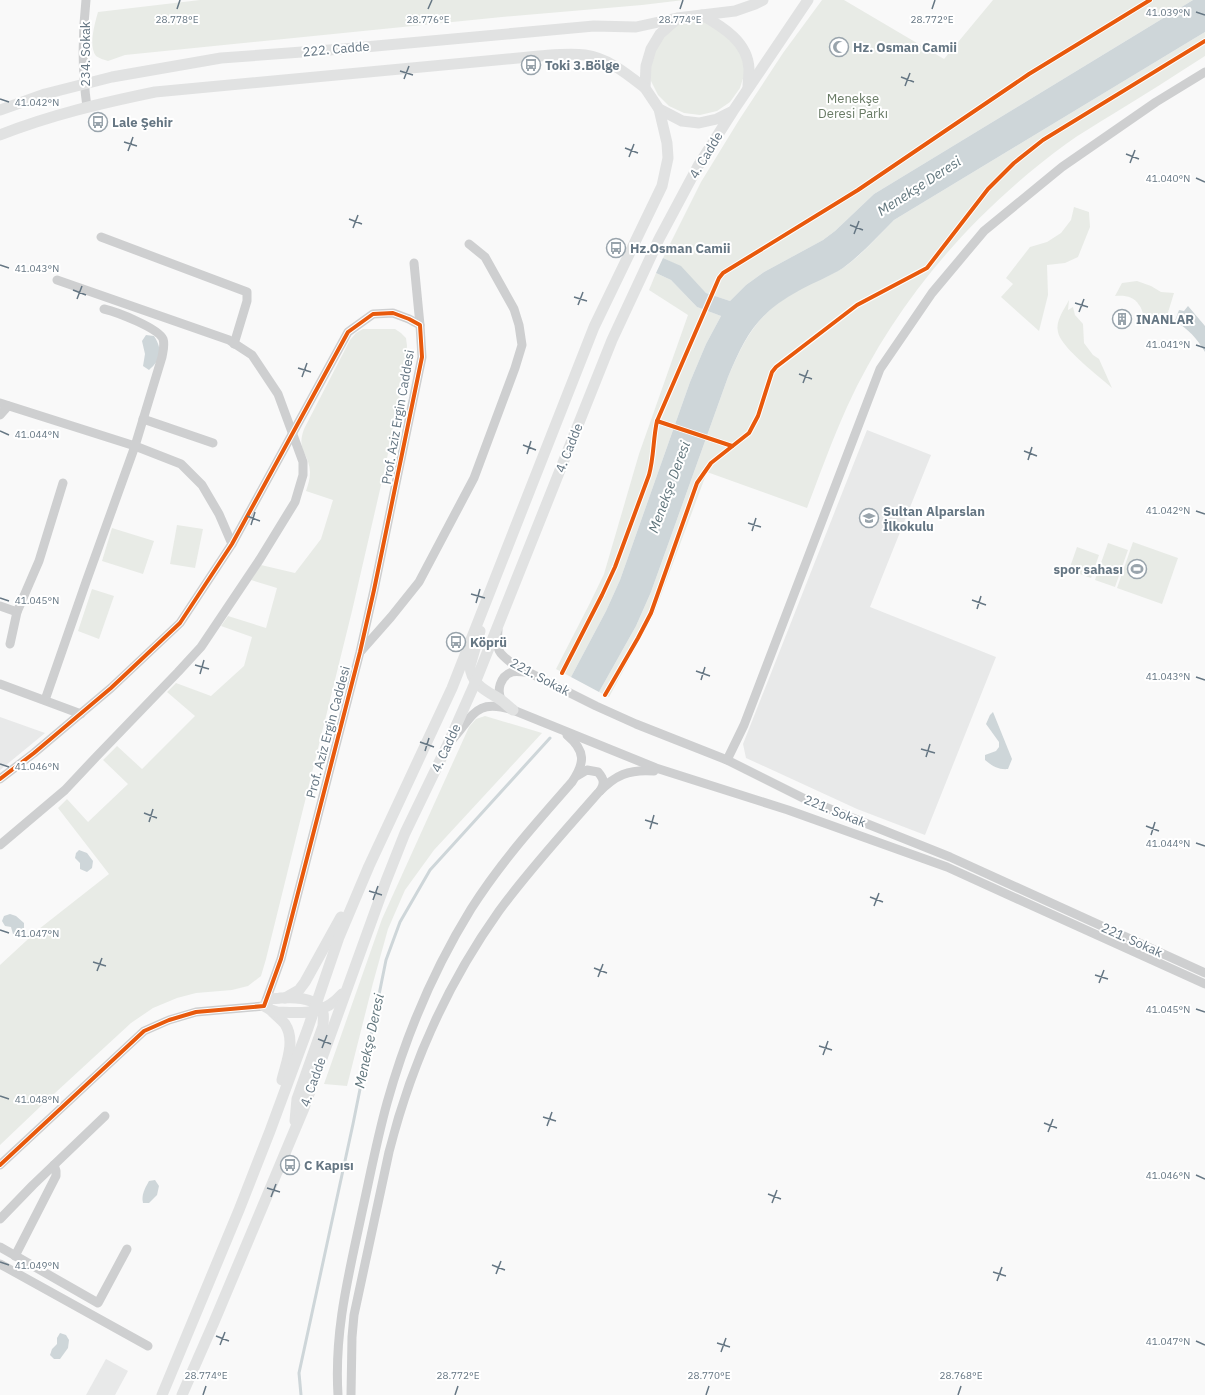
<svg xmlns="http://www.w3.org/2000/svg" width="1205" height="1395" font-family="'IBM Plex Sans',sans-serif">
	<style>
		.built { fill: #e8e9e9 }
		.green { fill: #e8ebe6 }
		.water { fill: #ced6d9 }
		.lines { fill: none; stroke-linecap: round; stroke-linejoin: round }
		.stream { stroke: #ced6d9; stroke-width: 3 }
		.minor { stroke: #cecfd0; stroke-width: 9 }
		.major { stroke: #e1e2e2; stroke-width: 11 }
		.cycleway-casing { stroke: #fff; stroke-width: 6 }
		.cycleway { stroke: #e8590c; stroke-width: 4 }
		.ticks { fill: none; stroke: #657683; stroke-width: 1.5 }
		.labels { text-anchor: middle; dominant-baseline: central; stroke-width: 4; stroke-linejoin: round; paint-order: stroke }
		.poi-label { font-size: 13px; font-weight: bold; fill: #657683; stroke: #fff; text-anchor: start }
		.street-label { font-size: 13px; fill: #657683; stroke: #fff }
		.park-label { font-size: 13px; fill: #687a64; stroke: #fff }
		.water-label { font-size: 14px; font-style: italic; fill: #60757c; stroke: #fff }
		.ticks-label { font-size: 10px; text-anchor: middle; fill: #657683; stroke: #fff; stroke-width: 4; stroke-linejoin: round; paint-order: stroke }
	</style>
	<rect width="100%" height="100%" fill="#f9f9f9"/>
	<g class="built">
		<path d="M867,430l64,25 -61,152 126,50 -71,178 -68,-26 -111,-51 -3,-14z"/>
		<path d="M0,717l45,16 -45,37z"/>
		<path d="M106,1359l22,12 -13,24h-29z"/>
	</g>
	<g class="green">
		<path d="M200,0h484l-42,5 -140,12 -377,38 -17,6c-4,-1 -9,-3 -12,-5 -8,-10 -1,-33 2,-44z"/>
		<path d="M822,0h22l100,59 49,-59h200l-319,194 -39,37 -12,9 -59,32 -18,13 -16,16 -24,-8 -25,-26 -18,-9 38,-76 38,-62 44,-67z"/>
		<path d="M698,19l15,2 31,35 1,16 -5,16 -10,14 -13,9 -17,4 -16,-2 -15,-7 -11,-11 -7,-14 -2,-14 9,-29 25,-17z"/>
		<path d="M1205,32v24c-31,20 -61,39 -92,58 -16,10 -32,19 -47,30 -93,68 -171,158 -219,263 -15,33 -27,67 -40,101l-100,-36 -53,142 -45,83 -10,-5 37,-66 15,-34 77,-215c19,-44 31,-65 74,-89 13,-7 28,-12 41,-20 19,-13 35,-32 51,-48z"/>
		<path d="M1074,207l15,5 1,15 -12,30 -13,6 -18,2 1,30 -9,36 -38,-34 12,-13 -7,-6 24,-31 17,-5 14,-9 10,-13z"/>
		<path d="M656,273l15,7 26,27 24,9 -15,28 -16,38 -70,198 -14,31 -35,66 -15,-8 34,-66 14,-29 35,-120 49,-139 -39,-25z"/>
		<path d="M1137,281l14,5 10,6 13,1 -8,26 -21,-2c-3,-4 -3,-9 -6,-12 -5,-9 -15,-10 -24,-9l7,-13z"/>
		<path d="M1069,300l-1,10 5,-3 2,8 8,9 1,19 9,12 6,4 13,29c-13,-12 -51,-40 -54,-56 -3,-11 6,-22 11,-32z"/>
		<path d="M363,329h32l6,4 5,5 1,8 -5,39 -17,83 -33,143 -86,348 -5,17 -13,10 -16,4 -36,3 -19,5 -24,10 -22,15 -89,82 -42,40v-180l39,-36 70,-55 -51,-66 9,-9 21,23 40,-38 -25,-24 14,-14 25,23 53,-53 -28,-24 9,-9 35,13 33,-30 8,-29 -31,-11 7,-10 38,12 11,-40 -26,-8 10,-15 34,8 26,-34 12,-39 -27,-9c2,-6 4,-12 4,-19 -1,-19 -14,-21 -6,-43l46,-89 6,-7z"/>
		<path d="M177,525l26,4 -8,39 -25,-4z"/>
		<path d="M112,528l42,13 -11,33 -41,-13z"/>
		<path d="M1133,542l45,16 -16,46 -45,-16z"/>
		<path d="M1108,543l20,7 -13,37 -20,-7z"/>
		<path d="M1077,547l22,8 -8,23 -22,-8z"/>
		<path d="M92,589l22,7 -15,43 -21,-8z"/>
		<path d="M485,716l57,17 -108,117 -29,40 -17,39 -15,54 -26,103 -23,-2 58,-165 87,-192 7,-8z"/>
	</g>
	<g class="water">
		<path d="M1193,0h12v32l-311,188c-16,16 -32,34 -51,48 -14,9 -29,14 -43,22 -42,23 -54,44 -72,87l-77,215 -15,34 -37,66 -28,-15 35,-66 14,-31 70,-198 16,-38 15,-28 -24,-9 -26,-27 -15,-7 7,-15 18,8 25,27 24,8 16,-16 18,-13 59,-32 12,-9 39,-37z"/>
		<path d="M1188,306l17,20v26c-8,-14 -17,-23 -30,-31l4,-11 5,1z"/>
		<path d="M146,335l8,1c9,14 7,24 -5,34l-6,-4 2,-12 -3,-13z"/>
		<path d="M993,712l19,47 -4,10c-9,1 -16,-3 -23,-9v-5l11,-4 3,-4v-5l-13,-18 4,-9z"/>
		<path d="M79,850l8,3 6,8 -1,7 -5,4 -7,-3v-6l-5,-5 1,-5z"/>
		<path d="M10,914l6,2 8,7v8l-4,3h-7l-2,-7 -6,-1 -3,-5 2,-5z"/>
		<path d="M155,1180l4,6 -2,9 -8,8h-6c-2,-8 2,-15 6,-22z"/>
		<path d="M60,1333l6,2 3,5 -1,8 -8,11h-6l-4,-4 2,-6 5,-5v-6z"/>
	</g>
	<g class="lines">
		<path class="stream" d="M301,1395l-2,-22 54,-249 33,-164 14,-38 30,-52 120,-132"/>
		<g class="minor">
			<path d="M86,0c-4,36 -4,71 1,107"/>
			<path d="M101,237l146,55v9l-13,43"/>
			<path d="M414,263l6,62"/>
			<path d="M0,403l135,43 46,18 21,21 17,29 13,30"/>
			<path d="M0,415l8,-9"/>
			<path d="M143,419l70,24"/>
			<path d="M0,606l17,6"/>
			<path d="M498,630c-2,21 0,23 16,35l82,41 40,18 91,36 78,39 145,58 255,116"/>
			<path d="M10,644l7,-32 22,-51 24,-78"/>
			<path d="M361,651l30,-34 28,-35 55,-104 41,-110 7,-23 -3,-20 -5,-16 -29,-52 -16,-13"/>
			<path d="M0,684l81,30"/>
			<path d="M45,700l41,-118 49,-136 27,-89c1,-6 3,-12 1,-18 -5,-11 -46,-27 -59,-30"/>
			<path d="M502,701c-6,-10 -2,-25 10,-29 4,-1 10,0 14,0"/>
			<path d="M451,741c23,-25 23,-43 62,-31l143,58 132,42 159,57 258,117"/>
			<path d="M727,760l17,-35 136,-356 52,-76 52,-62 78,-64 94,-65 49,-30"/>
			<path d="M577,776l10,-6 11,2c6,7 7,11 2,19"/>
			<path d="M0,779l34,-26 77,-65 69,-65 52,-79 116,-212 25,-18 20,-1 16,6 11,6 2,32 -48,233 -14,62 -79,307 -17,47 -68,6 -27,8 -25,11 -144,134"/>
			<path d="M0,845l65,-55 31,-33 82,-85 23,-25 59,-88 35,-57 8,-27v-13l-25,-68 -26,-39 -23,-15 -172,-60"/>
			<path d="M0,1219l33,-34 72,-69"/>
			<path d="M0,1247l98,56 29,-54"/>
			<path d="M15,1256l41,-80v-5l-2,-6"/>
			<path d="M0,1264l148,82"/>
			<path d="M338,1395c-4,-65 11,-121 24,-183 8,-36 15,-73 25,-109 19,-68 47,-134 84,-194 29,-46 65,-86 101,-127 13,-19 14,-31 -5,-47"/>
			<path d="M351,1395l1,-58 2,-22 35,-163c22,-87 58,-168 110,-241 30,-41 65,-79 99,-118 17,-18 31,-24 56,-22"/>
		</g>
		<g class="major">
			<path d="M702,15c21,12 46,27 47,54 0,6 -1,13 -1,19"/>
			<path d="M677,19l-17,15 -9,15 -5,17 -1,22 14,21 23,12 17,2 18,-4 14,-7"/>
			<path d="M0,110l45,-16 67,-17 109,-19 122,-9 251,-23 42,1 41,-9 58,-7 20,-7 8,-4"/>
			<path d="M0,135c50,-20 102,-32 155,-43l384,-36c15,-1 31,-3 46,-1 23,3 42,19 60,33"/>
			<path d="M480,631l-10,35c1,19 17,25 31,34 4,3 8,7 12,10"/>
			<path d="M285,998l14,-8 6,-8 36,-65"/>
			<path d="M271,1010c4,5 10,9 14,14 11,17 1,39 -3,56"/>
			<path d="M295,1121l2,-22 26,-73c0,-4 1,-10 0,-13 -5,-16 -29,-16 -43,-15 -2,1 -7,0 -9,1 -3,1 -5,5 -7,7l7,4 6,2c26,1 46,4 65,-18"/>
			<path d="M162,1395l77,-185 31,-79 38,-103 31,-91 30,-71 83,-178 142,-361 68,-141 6,-28 -1,-15 -8,-34"/>
			<path d="M182,1395l32,-73 90,-214 82,-227 19,-48 43,-89 27,-61 137,-343 47,-101 39,-73 35,-55 75,-111"/>
		</g>
		<g class="cycleway-casing">
			<g id="cycleway">
				<path d="M732,446l-75,-25 62,-143 4,-5 135,-83 171,-116 121,-74"/>
				<path d="M562,673l40,-78 13,-28 34,-92c5,-18 4,-36 8,-54"/>
				<path d="M605,695l33,-57 13,-25 46,-130 14,-20 38,-30 9,-17 14,-44 4,-5 81,-62 70,-37 61,-79 26,-26 29,-23 162,-99"/>
				<path d="M0,779l34,-26 77,-65 69,-65 52,-79 116,-212 25,-18 20,-1 16,6 11,6 2,32 -48,233 -14,62 -79,307 -17,47 -68,6 -27,8 -25,11 -144,134"/>
			</g>
		</g>
		<use href="#cycleway" class="cycleway"/>
	</g>
	<path class="ticks" d="M177,9l3,-9M428,9l4,-9M680,9l3,-9M932,9l3,-9M1196,12l9,3M400,71l13,4M901,77l13,5M404,79l5,-13M905,86l5,-13M0,99l9,3M124,142l13,4M625,148l13,5M128,151l5,-14M1126,154l13,5M629,157l5,-13M1130,163l5,-13M1196,178l9,4M349,219l13,5M850,225l13,5M353,228l5,-13M854,234l5,-13M0,265l9,3M73,290l13,5M574,297l13,4M77,299l5,-13M1075,303l13,4M578,305l5,-13M1079,312l5,-13M1196,345l9,3M298,368l13,4M799,374l13,5M302,377l5,-14M803,383l5,-13M0,431l9,4M523,445l13,5M1024,451l13,5M527,454l4,-13M1028,460l4,-13M1196,511l9,3M247,516l13,5M748,523l13,4M251,525l4,-13M752,531l4,-13M471,594l14,4M0,598l9,3M972,600l14,5M476,603l4,-14M977,609l4,-13M195,665l14,4M696,671l14,5M200,674l4,-14M1196,677l9,3M701,680l4,-13M420,742l14,5M921,749l14,4M425,751l4,-13M926,757l4,-13M0,764l9,3M144,813l13,5M645,820l13,4M149,822l4,-13M1146,826l13,5M650,829l4,-14M1151,835l4,-13M1196,843l9,3M369,891l13,4M870,897l13,5M373,900l5,-14M874,906l5,-13M0,930l9,3M93,962l13,4M594,968l13,5M97,971l5,-13M1095,975l13,4M598,977l5,-13M1099,983l5,-13M1196,1009l9,3M318,1039l13,5M819,1046l13,4M322,1048l5,-13M823,1055l5,-14M0,1096l9,3M543,1117l13,4M1044,1123l13,5M547,1126l5,-14M1048,1132l5,-13M1196,1175l9,4M267,1188l13,4M768,1194l13,5M271,1197l5,-13M772,1203l5,-13M0,1262l9,3M492,1265l13,5M993,1272l13,4M496,1274l5,-13M997,1281l5,-14M216,1336l13,5M1196,1341l9,4M717,1343l13,4M220,1345l5,-13M721,1352l5,-14M203,1395l3,-9M455,1395l3,-9M706,1395l3,-9M958,1395l3,-9"/>
	<defs>
		<g id="mosque-ring" transform="scale(1)"><circle r="9.5" fill="#fff" stroke="#99a4ac" stroke-width="1.5"/><path d="M3.5-4.9A6 6 0 1 0 3.5 4.9A5 5 0 1 1 3.5-4.9Z" fill="#99a4ac"/></g>
		<g id="bus-ring" transform="scale(1)"><circle r="9.5" fill="#fff" stroke="#99a4ac" stroke-width="1.5"/><path d="M-5-6H5V4H4V6H2V4H-2V6H-4V4H-5ZM-3.5-4V0h7V-4ZM-3.5 1.2v1.5H-2V1.2ZM2 1.2v1.5H3.5V1.2Z" fill="#99a4ac"/></g>
		<g id="building-ring" transform="scale(1)"><circle r="9.5" fill="#fff" stroke="#99a4ac" stroke-width="1.5"/><path d="M-4-6H4V6H1V3H-1V6H-4ZM-2.5-4.3h1.7v1.8h-1.7ZM.8-4.3h1.7v1.8H.8ZM-2.5-1h1.7V.8h-1.7ZM.8-1h1.7V.8H.8Z" fill="#99a4ac"/></g>
		<g id="school-ring" transform="scale(1)"><circle r="9.5" fill="#fff" stroke="#99a4ac" stroke-width="1.5"/><path d="M0-5L7-2L0 1L-7-2ZM-4 1L0 2.5L4 1V4Q0 6-4 4Z" fill="#99a4ac"/></g>
		<g id="stadium-ring" transform="scale(1)"><circle r="9.5" fill="#fff" stroke="#99a4ac" stroke-width="1.5"/><path d="M0-5a6.5 5 0 1 0 0 10a6.5 5 0 1 0 0-10ZM-3.5-1.8h7v3.6h-7Z" fill="#99a4ac"/></g>
	</defs>
	<g fill-rule="evenodd">
		<use href="#mosque-ring" x="839" y="47"/>
		<use href="#bus-ring" x="531" y="65"/>
		<use href="#bus-ring" x="98" y="122"/>
		<use href="#bus-ring" x="616" y="248"/>
		<use href="#building-ring" x="1122" y="319"/>
		<use href="#school-ring" x="869" y="518"/>
		<use href="#stadium-ring" x="1137" y="569"/>
		<use href="#bus-ring" x="456" y="642"/>
		<use href="#bus-ring" x="290" y="1165"/>
	</g>
	<g class="labels">
		<g class="poi-label">
			<text x="853" y="47">Hz. Osman Camii</text>
			<text x="545" y="65">Toki 3.Bölge</text>
			<text x="112" y="122">Lale Şehir</text>
			<text x="630" y="248">Hz.Osman Camii</text>
			<text x="1136" y="319">INANLAR</text>
			<text x="883" y="511">Sultan Alparslan<tspan x="883" dy="15">İlkokulu</tspan></text>
			<text x="1123" y="569" text-anchor="end">spor sahası</text>
			<text x="470" y="642">Köprü</text>
			<text x="304" y="1165">C Kapısı</text>
		</g>
		<g class="street-label">
			<text transform="translate(336 49) rotate(-5)">222. Cadde</text>
			<text transform="translate(85 54) rotate(-90)">234. Sokak</text>
			<text transform="translate(706 155) rotate(-59)">4. Cadde</text>
			<text transform="translate(398 417) rotate(-80)">Prof. Aziz Ergin Caddesi</text>
			<text transform="translate(569 448) rotate(-68)">4. Cadde</text>
			<text transform="translate(540 677) rotate(28)">221. Sokak</text>
			<text transform="translate(328 732) rotate(-75)">Prof. Aziz Ergin Caddesi</text>
			<text transform="translate(446 748) rotate(-65)">4. Cadde</text>
			<text transform="translate(835 811) rotate(22)">221. Sokak</text>
			<text transform="translate(1132 940) rotate(24)">221. Sokak</text>
			<text transform="translate(313 1082) rotate(-70)">4. Cadde</text>
		</g>
		<g class="park-label">
			<text x="853" y="98">Menekşe<tspan x="853" dy="15">Deresi Parkı</tspan></text>
		</g>
		<g class="water-label">
			<text transform="translate(919 186) rotate(-33)">Menekşe Deresi</text>
			<text transform="translate(669 487) rotate(-70)">Menekşe Deresi</text>
			<text transform="translate(369 1041) rotate(-78)">Menekşe Deresi</text>
		</g>
	</g>
	<g class="ticks-label">
		<text x="1168" y="16">41.039°N</text>
		<text x="177" y="23">28.778°E</text>
		<text x="680" y="23">28.774°E</text>
		<text x="932" y="23">28.772°E</text>
		<text x="428" y="23">28.776°E</text>
		<text x="37" y="106">41.042°N</text>
		<text x="1168" y="182">41.040°N</text>
		<text x="37" y="272">41.043°N</text>
		<text x="1168" y="348">41.041°N</text>
		<text x="37" y="438">41.044°N</text>
		<text x="1168" y="514">41.042°N</text>
		<text x="37" y="604">41.045°N</text>
		<text x="1168" y="680">41.043°N</text>
		<text x="37" y="770">41.046°N</text>
		<text x="1168" y="847">41.044°N</text>
		<text x="37" y="937">41.047°N</text>
		<text x="1168" y="1013">41.045°N</text>
		<text x="37" y="1103">41.048°N</text>
		<text x="1168" y="1179">41.046°N</text>
		<text x="37" y="1269">41.049°N</text>
		<text x="1168" y="1345">41.047°N</text>
		<text x="206" y="1379">28.774°E</text>
		<text x="458" y="1379">28.772°E</text>
		<text x="709" y="1379">28.770°E</text>
		<text x="961" y="1379">28.768°E</text>
	</g>
</svg>
